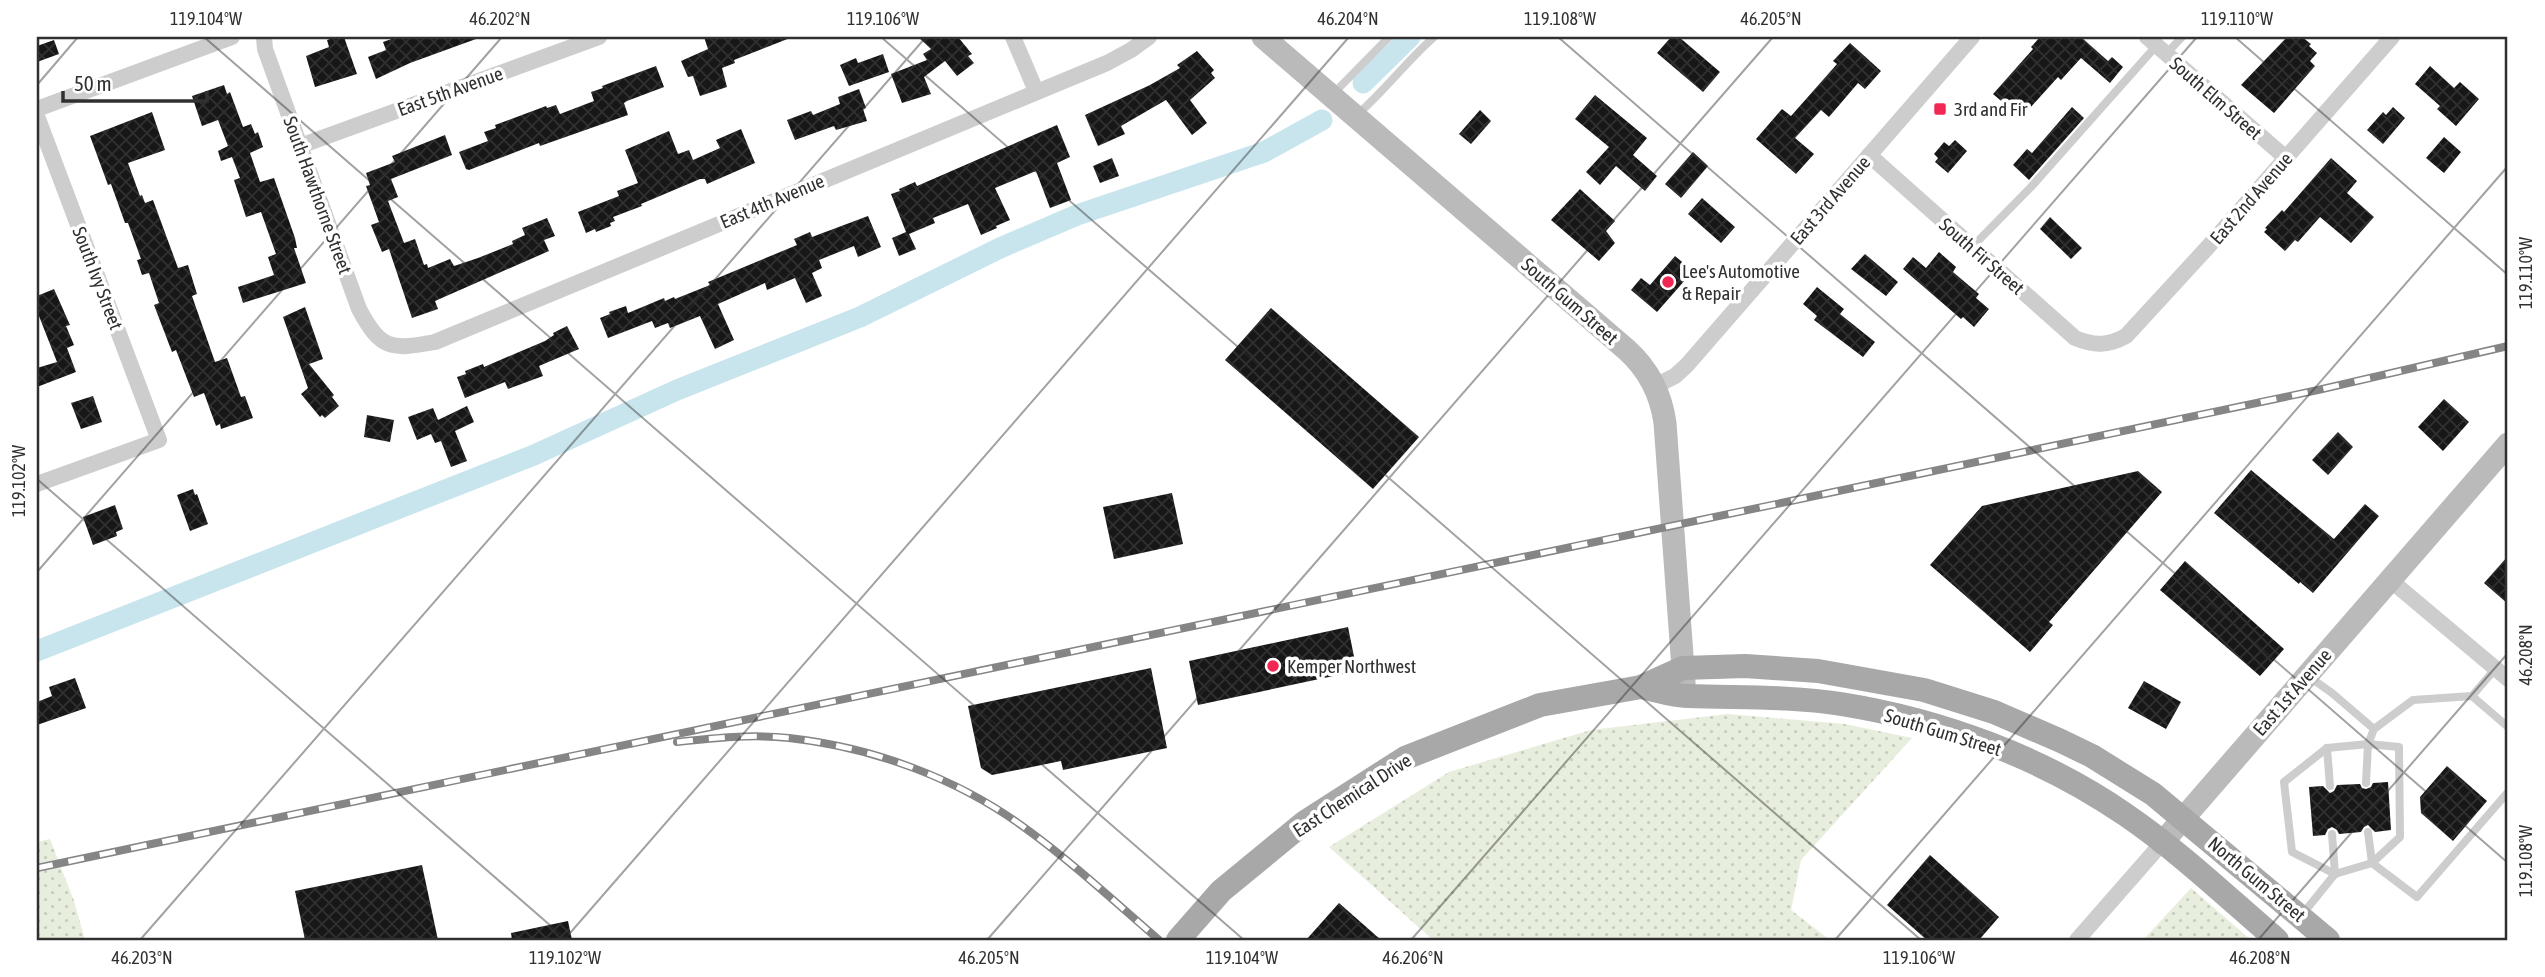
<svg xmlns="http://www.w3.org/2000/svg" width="2545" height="977" font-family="'Asap Condensed',sans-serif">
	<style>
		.grass { fill: url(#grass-dots) }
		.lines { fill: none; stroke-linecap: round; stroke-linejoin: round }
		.canal { stroke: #c8e5ee; stroke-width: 21 }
		.building { fill: url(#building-cross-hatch) }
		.lane { stroke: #cdcdcd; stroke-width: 8 }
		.street { stroke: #cdcdcd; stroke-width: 16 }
		.secondary { stroke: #bababa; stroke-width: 23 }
		.primary { stroke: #a8a8a8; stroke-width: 24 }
		.rail-casing { stroke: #858585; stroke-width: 8 }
		.rail { stroke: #fff; stroke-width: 5; stroke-dasharray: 16; stroke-linecap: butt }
		.ticks { fill: none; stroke: #303030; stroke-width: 2; stroke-opacity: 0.45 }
		.poi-dot { fill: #f12754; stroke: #fff; stroke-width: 2.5 }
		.labels { text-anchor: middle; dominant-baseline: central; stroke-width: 7; stroke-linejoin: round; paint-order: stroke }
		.street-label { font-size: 19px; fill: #303030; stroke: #fff }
		.poi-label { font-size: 19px; fill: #303030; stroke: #fff; text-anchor: start }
		.neatline { fill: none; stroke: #303030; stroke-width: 2.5 }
		.ticks-label { font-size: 18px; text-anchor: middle; fill: #303030 }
	</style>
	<defs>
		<pattern id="grass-dots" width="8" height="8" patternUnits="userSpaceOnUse" patternTransform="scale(1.75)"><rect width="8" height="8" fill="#e8eedd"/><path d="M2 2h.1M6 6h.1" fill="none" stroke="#c7ccbe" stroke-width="1.8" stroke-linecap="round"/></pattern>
		<pattern id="building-cross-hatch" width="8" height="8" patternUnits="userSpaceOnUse" patternTransform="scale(1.75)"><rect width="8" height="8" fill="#171717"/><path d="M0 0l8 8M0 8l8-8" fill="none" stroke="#303030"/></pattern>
	</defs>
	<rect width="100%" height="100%" fill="#fff"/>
	<g class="grass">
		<path d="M1728,714l117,10 67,14 -111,122 -10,50 39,30h-397l-104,-93 120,-75 142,-42z"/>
		<path d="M50,839l24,62 11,39h-48v-98z"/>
		<path d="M2191,888l60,52h-108z"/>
	</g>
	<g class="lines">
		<g class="canal">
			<path d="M1363,83l47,-46"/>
			<path d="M37,651l497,-196 143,-65 183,-73 140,-69 77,-33 187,-63 58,-32"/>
		</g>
	</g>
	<g class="building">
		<path d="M336,37h8l13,37 -42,13 -9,-31 23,-9 -2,-7z"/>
		<path d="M397,37h79v2l-66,24 -34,16 -8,-22 18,-7 -3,-8z"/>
		<path d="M704,37h86v1l-56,22 1,3 -13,5 5,19 -27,9 -7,-20 -5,1 -7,-16 27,-12z"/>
		<path d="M918,37h40l14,17 -4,2 6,7 -17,13 -12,-15 -21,16 7,17 -29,9 -11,-29 36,-14 -4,-6 8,-5z"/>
		<path d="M1671,37h8l41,35 -17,20 -46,-39z"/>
		<path d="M2040,37h41l27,24 4,-4 11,10 -13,16 -29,-25 -20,22 -3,-3 -37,41 -28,-24 40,-45 -2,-2z"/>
		<path d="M2287,37h15l9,7 -2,2 8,7 -7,8 5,5 -41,47 -33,-28z"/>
		<path d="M54,40l5,14 -22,8v-16z"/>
		<path d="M1850,43l31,28 -16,18 -7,-6 -29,34 -8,-7 -26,28 19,16 -18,20 -40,-35 26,-30 9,7 46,-52 -4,-3z"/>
		<path d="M1197,51l17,19 -3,3 4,5 -25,22 17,23 -15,12 -26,-35 -45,26 4,8 -27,12 -13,-31 65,-30 30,-17 -3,-3z"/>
		<path d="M883,54l6,18 -40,14 -9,-21 16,-7 2,5z"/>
		<path d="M656,66l8,21 -37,14 -3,2 4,12 -88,31 -1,-3 -70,27 -3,-1 -7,-17 29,-11 -4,-9 12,-4 -1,-3 51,-19 1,2 9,-3 4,9 34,-13 -3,-9 12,-4 -1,-2z"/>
		<path d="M2430,66l24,22 6,-6 19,17 -23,27 -19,-17 3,-3 -25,-22z"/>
		<path d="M224,85l3,9 3,-2 13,35 8,-3 4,10 3,-2 5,15 -13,6 10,29 14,-4 21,60 2,10h-3l12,35 -63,20 -5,-16 36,-12 -6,-18 8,-3 -15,-42 -15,5 -12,-37 6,-2 -8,-21 -11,4 -3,-10 10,-5 -10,-26 -16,6 -10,-30z"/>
		<path d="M859,89l7,19 -3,1 4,12 -31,9 -2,-4 -39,14 -8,-20 24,-9 2,4 27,-11 -2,-7z"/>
		<path d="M1595,95l52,43 -14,17 24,21 -12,15 -29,-25 -16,19 -14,-13 23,-25 -34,-28z"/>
		<path d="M2072,107l12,11 -55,62 -16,-15 14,-16 5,4z"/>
		<path d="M2393,107l12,11 -22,26 -16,-14 16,-18 3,3z"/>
		<path d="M1480,110l11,11 -20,23 -12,-10z"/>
		<path d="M152,112l13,38 -37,13 12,33 2,-1 3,8 8,-3 25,68 10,-3 9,29 -5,2 23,66 12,-4 14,39 4,-1 8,22 -32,11 -1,-5 -4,2 -12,-33 -10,4 -18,-47 -4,2 -18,-47 5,-2 -10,-30 -7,2 -5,-15 4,-1 -13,-36h-3l-14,-39 -3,1 -18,-49z"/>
		<path d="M1057,125l13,32 -13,6 14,37 -21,8 -14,-37 -41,17 15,32 -14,6 1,2 -16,7 -13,-31 -35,14 2,5 -26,11 7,15 -17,7 -7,-18 14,-6 -15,-38 9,-3 -1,-2 16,-7 2,4z"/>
		<path d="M741,129l14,34 -48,21 -2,-5h-5l-59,25 1,2 -29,11 2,4 -5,2 1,3 -15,6 -1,-3 -9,4 -8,-21 41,-16 -2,-5 21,-8 -13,-33 44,-19 9,23 11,-4 4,10 27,-12 -4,-8z"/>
		<path d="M445,135l7,20 -61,24 7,18 -10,4 16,42 11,-4 9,26 3,-1 1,4 22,-9 4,7 24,-8 35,-14 -1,-3 13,-6 -3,-7 25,-10 8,18 -11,4 5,11 -114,50 3,8 -26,9 -23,-69 -7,3 -11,-27 8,-3 -13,-36 4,-1 -4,-12 29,-11 -3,-6z"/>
		<path d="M2444,137l17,15 -17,21 -18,-15z"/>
		<path d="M1955,140l12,11 -19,22 -13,-11 3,-4 -4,-4 10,-12 5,4z"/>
		<path d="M1693,152l15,14 -27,32 -16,-14z"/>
		<path d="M1112,158l7,18 -19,7 -7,-17z"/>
		<path d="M2331,158l26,23 -10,12 27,24 -23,26 -31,-26 -22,25 -3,-2 -10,11 -21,-19 3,-3 -2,-1 17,-18 2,2z"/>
		<path d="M1580,189l35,32 -9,10 9,12 -16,18 -48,-41z"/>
		<path d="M1702,198l33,29 -14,16 -33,-29z"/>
		<path d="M868,216l13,31 -23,10 -4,-11 -35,14 3,8 -10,5 10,23 -16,7 -11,-25 -28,12 -2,-7 -47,21 16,36 -19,9 -15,-33 -30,12 -2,-5 -13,5 -3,-7 -44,17 -8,-20 10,-4 -1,-2 17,-6 2,7 36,-15 1,3 9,-4 1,2 35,-14 -2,-3 89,-37 -3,-6 16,-7 2,5z"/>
		<path d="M2050,217l32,31 -11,11 -31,-30z"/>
		<path d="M1939,252l17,15 -3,5 26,22 -3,4 13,11 -15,18 -11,-10 -2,2 -58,-50 10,-12 13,11z"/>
		<path d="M1865,254l33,28 -12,14 -35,-27z"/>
		<path d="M1675,256l18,15 -36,41 -26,-22 10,-12 9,7z"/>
		<path d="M1817,287l27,22 -4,5 35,28 -12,15 -49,-37 3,-4 -14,-12z"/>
		<path d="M54,289l16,36 -4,1 8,19 -7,3 9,24 -39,15v-19l20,-6 -20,-51v-15z"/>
		<path d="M305,307l18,52 -14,5 25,31 -2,2 7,9 -14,12 -3,-3 -2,2 -19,-23 7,-6 -25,-71z"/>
		<path d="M1271,308l148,129 -46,52 -148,-129z"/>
		<path d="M567,326l12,23 -40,17 4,10 -35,13 -3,-7 -40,16 -8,-21 9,-3 -1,-3 18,-7 1,3 35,-15 26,-11 9,-6 -1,-2z"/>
		<path d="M93,396l9,26 -21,7 -10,-26z"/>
		<path d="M2444,399l25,23 -26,29 -25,-24z"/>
		<path d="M467,406l7,16 -19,9 12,30 -16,6 -10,-26 -6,2 -4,-9 -14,6 -9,-23 25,-9 5,12z"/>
		<path d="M367,415l27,5 -4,22 -26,-5z"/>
		<path d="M2338,432l15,15 -25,28 -16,-15z"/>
		<path d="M2251,470l83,69 31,-35 14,12 -66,77 -13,-11 -1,2 -85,-71z"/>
		<path d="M2138,471l24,21 -113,130 4,3 -23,27 -100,-87 52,-59z"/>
		<path d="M193,489l2,6 2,-1 11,30 -18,7 -13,-36z"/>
		<path d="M1172,493l11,51 -69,15 -11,-52z"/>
		<path d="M115,505l8,24 -7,3 1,4 -24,9 -10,-28z"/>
		<path d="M2508,556v48l-24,-21z"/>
		<path d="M2185,561l99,88 -24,27 -100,-86z"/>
		<path d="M1348,627l9,44 -159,34 -9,-44z"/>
		<path d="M1151,668l16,80 -104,22 -2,-9 -69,14 -11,-7 -13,-62z"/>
		<path d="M75,678l11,30 -49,17v-23l15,-6 -3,-9z"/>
		<path d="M2144,681l37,21 -15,27 -38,-21z"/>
		<path d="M2447,766l40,35 -34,40 -32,-28 -1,-16z"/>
		<path d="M2388,782l3,48 -16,2 -7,-7 -4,2 -3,5 -22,2 -2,-4 -5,-3 -4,2 -3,6 -12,1 -4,-49 14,-1 7,7 4,-2 3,-6 23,-1 2,4 4,1 5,-2 2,-4z"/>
		<path d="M1930,855l69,62 -20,23h-52l-40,-35z"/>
		<path d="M422,865l16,75h-133l-10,-49z"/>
		<path d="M1339,903l42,37h-75z"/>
		<path d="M568,921l4,19h-60l-1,-7z"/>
	</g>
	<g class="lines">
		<g class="lane">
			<path d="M2166,54l16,-17"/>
			<path d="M1332,95l57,-58"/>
			<path d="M1358,114c27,-24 49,-53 76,-77"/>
			<path d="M1972,247l59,-60 126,-142"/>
			<path d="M2308,676l24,17 42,36"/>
			<path d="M2472,696l24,-28"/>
			<path d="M2327,748l-43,34 8,70 43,22"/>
			<path d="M2366,783l2,-39 6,-15 39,-29 59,-4 36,31"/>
			<path d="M2330,786l-3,-38 41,-4 31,3 1,90 -28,26 45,34 91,-105"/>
			<path d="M2332,834l3,40"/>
			<path d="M2301,916l34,-42 37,-11 -4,-31"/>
		</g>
		<g class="street">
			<path d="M264,37l1,12 94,260c22,41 32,41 76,33l672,-279 24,-13 18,-13"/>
			<path d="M1013,37l23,54"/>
			<path d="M2147,37l139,121"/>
			<path d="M37,109l195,-72"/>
			<path d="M37,116l122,324 -122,44"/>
			<path d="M300,146l299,-109"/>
			<path d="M1869,155l206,183c19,8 33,8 51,-2l81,-88 185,-211"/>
			<path d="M1655,386l20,-10 12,-11 285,-328"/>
			<path d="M2389,579l119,100"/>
			<path d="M2077,940l85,-97"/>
		</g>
		<g class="secondary">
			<path d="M1263,37l364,313c22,20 34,44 38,73l20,273"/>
			<path d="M2162,843l346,-399"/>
		</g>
		<g class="primary">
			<path d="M1641,687c15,3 31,9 47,9 51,2 102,0 153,8 100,16 201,53 285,111 54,37 102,83 151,125"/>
			<path d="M1178,940l43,-49 84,-69 100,-64 135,-53 101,-18 42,-19 62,-2 73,5 106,19 70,22 67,29 31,15 61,38 175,146"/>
		</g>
		<g class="rail-casing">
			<g id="rail">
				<path d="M677,742c37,-4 75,-8 112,-4 83,9 168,40 236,90 47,34 90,74 134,112"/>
				<path d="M37,868l1768,-370 513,-108 190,-44"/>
			</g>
		</g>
		<use href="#rail" class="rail"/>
	</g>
	<path class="ticks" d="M204,37l1040,903M881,37l1040,903M1558,37l950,826M2235,37l273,238M37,85l41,-48M37,479l530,461M37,572l465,-535M140,940l786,-903M564,940l785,-903M987,940l786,-903M1411,940l786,-903M1835,940l673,-774M2258,940l250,-287"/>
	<g class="poi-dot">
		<rect x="1933" y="102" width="14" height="14" rx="3.5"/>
		<circle cx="1668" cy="282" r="7"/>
		<circle cx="1273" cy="666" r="7"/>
	</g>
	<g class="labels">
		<g class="street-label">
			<text transform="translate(450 91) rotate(-20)">East 5th Avenue</text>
			<text transform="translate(2216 98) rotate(41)">South Elm Street</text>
			<text transform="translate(318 195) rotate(70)">South Hawthorne Street</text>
			<text transform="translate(2251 198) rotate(-49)">East 2nd Avenue</text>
			<text transform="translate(1830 200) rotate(-49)">East 3rd Avenue</text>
			<text transform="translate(772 201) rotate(-23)">East 4th Avenue</text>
			<text transform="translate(1982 256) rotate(41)">South Fir Street</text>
			<text transform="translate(98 278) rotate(69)">South Ivy Street</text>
			<text transform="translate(1570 301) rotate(41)">South Gum Street</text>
			<text transform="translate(2292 692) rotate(-49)">East 1st Avenue</text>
			<text transform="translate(1943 732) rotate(17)">South Gum Street</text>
			<text transform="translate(1352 795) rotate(-33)">East Chemical Drive</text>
			<text transform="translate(2257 879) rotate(40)">North Gum Street</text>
		</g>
		<g class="poi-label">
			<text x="1954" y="109">3rd and Fir</text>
			<text x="1682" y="271">Lee's Automotive<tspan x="1682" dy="22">&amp; Repair</tspan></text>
			<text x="1287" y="666">Kemper Northwest</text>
		</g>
	</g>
	<rect width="2545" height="977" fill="none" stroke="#ffffff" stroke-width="77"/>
	<path d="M63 91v10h144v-10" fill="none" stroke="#303030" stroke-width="3.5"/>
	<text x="74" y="91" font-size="21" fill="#303030" stroke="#ffffff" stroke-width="5" paint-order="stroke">50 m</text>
	<rect x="38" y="38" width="2468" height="901" class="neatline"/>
	<g class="ticks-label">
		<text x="206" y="25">119.104°W</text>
		<text x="500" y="25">46.202°N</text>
		<text x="883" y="25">119.106°W</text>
		<text x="1348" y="25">46.204°N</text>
		<text x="1560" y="25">119.108°W</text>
		<text x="1771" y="25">46.205°N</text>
		<text x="2237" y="25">119.110°W</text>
		<text transform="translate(2526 273) rotate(-90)" y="6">119.110°W</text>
		<text transform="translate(19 481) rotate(-90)" y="6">119.102°W</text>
		<text transform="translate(2526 655) rotate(-90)" y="6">46.208°N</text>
		<text transform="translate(2526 861) rotate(-90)" y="6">119.108°W</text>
		<text x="142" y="964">46.203°N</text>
		<text x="565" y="964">119.102°W</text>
		<text x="989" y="964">46.205°N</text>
		<text x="1242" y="964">119.104°W</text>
		<text x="1413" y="964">46.206°N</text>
		<text x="1919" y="964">119.106°W</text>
		<text x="2260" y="964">46.208°N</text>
	</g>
</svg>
